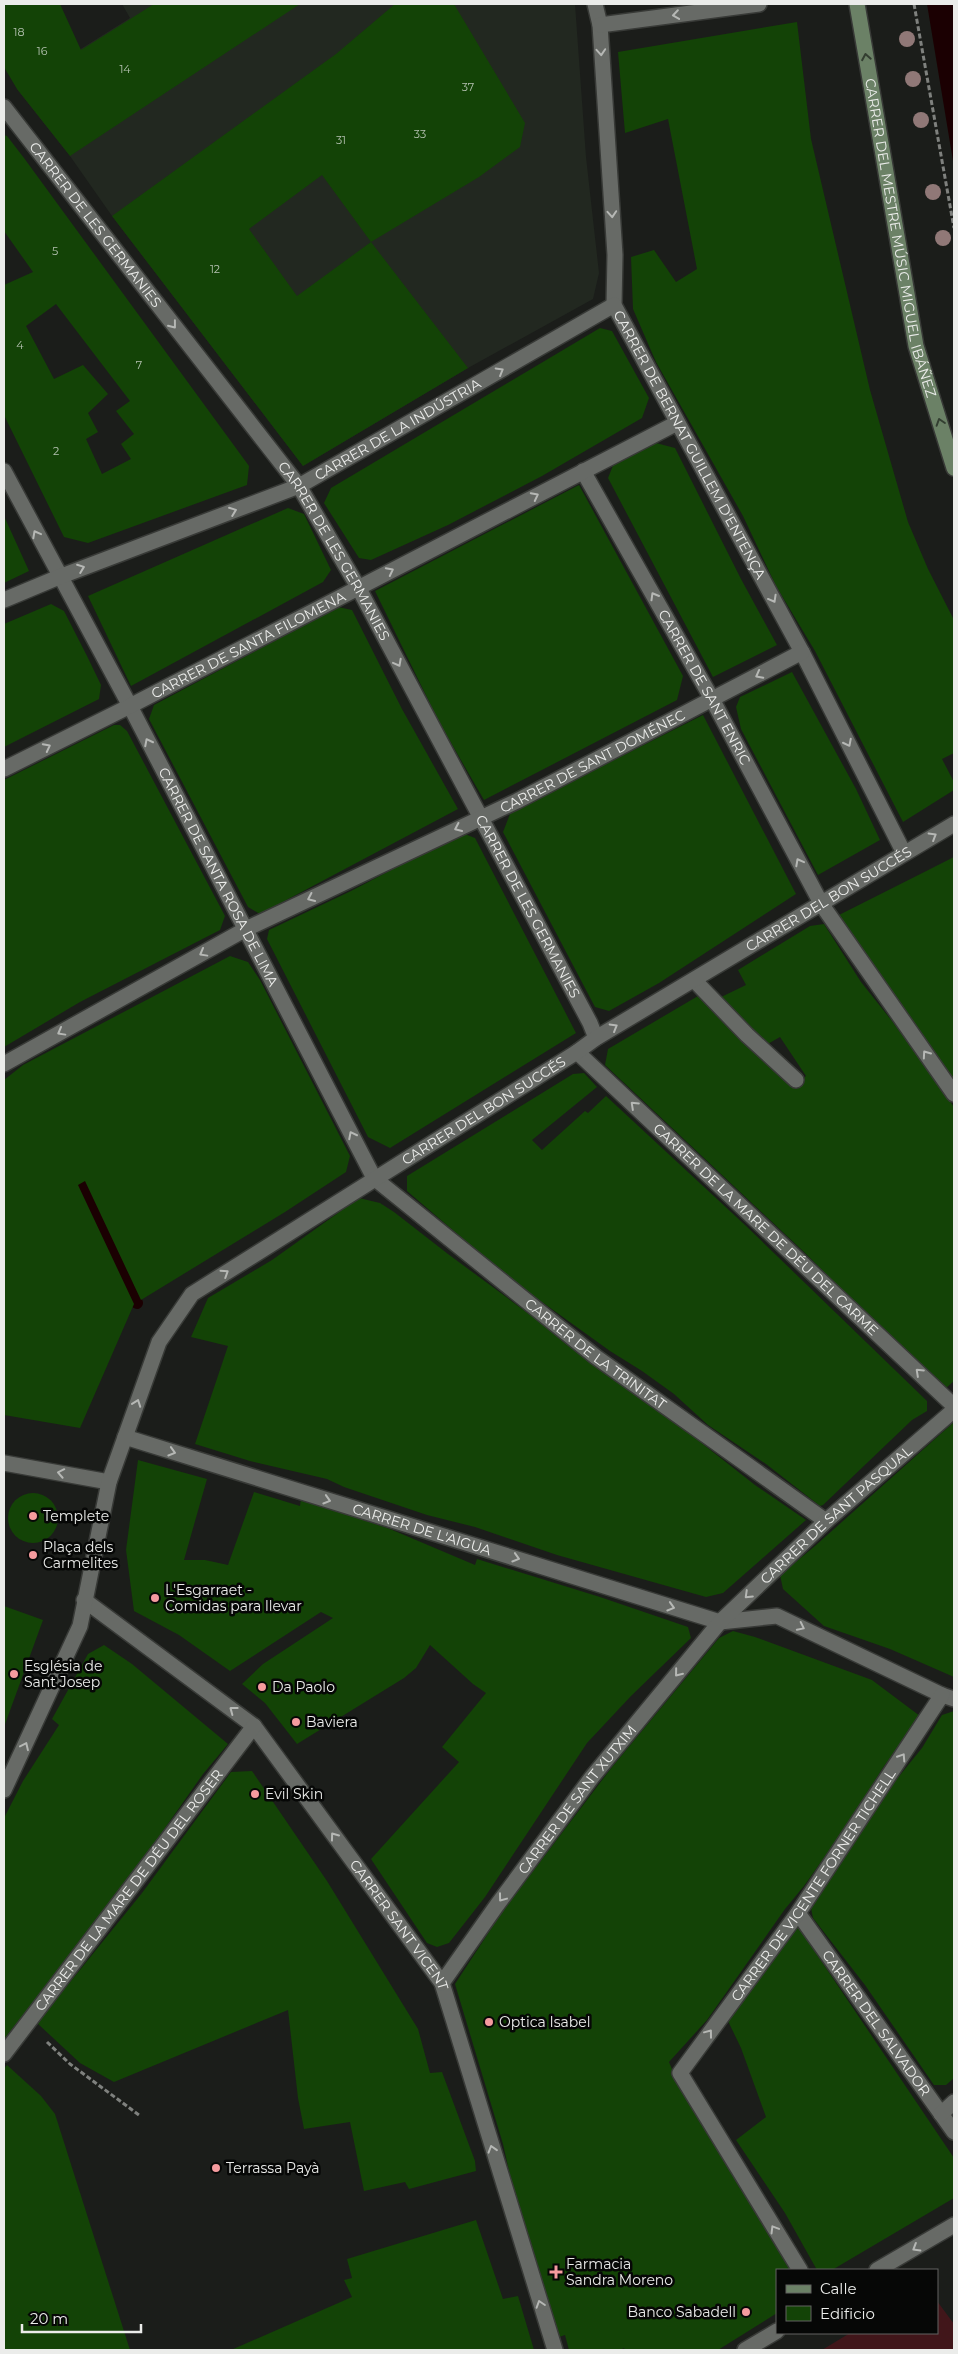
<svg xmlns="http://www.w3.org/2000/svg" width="958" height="2354" font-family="Montserrat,sans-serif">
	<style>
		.built { fill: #222820 }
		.green { fill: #41161a }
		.water { fill: #1b0002 }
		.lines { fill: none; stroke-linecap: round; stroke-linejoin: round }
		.stream { stroke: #1b0002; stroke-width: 12 }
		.building { fill: #134306; fill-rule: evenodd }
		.street-casing { stroke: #383a37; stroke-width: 18 }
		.secondary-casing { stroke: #383a37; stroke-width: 18 }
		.path { stroke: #7f817e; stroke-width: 3; stroke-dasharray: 5 2.5; stroke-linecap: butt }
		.street { stroke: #676a66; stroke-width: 15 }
		.secondary { stroke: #6b8166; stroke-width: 15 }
		.tree { fill: #907877 }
		.oneway { stroke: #b6b8b5 }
		.oneway2 { stroke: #333e31 }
		.poi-dot { fill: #f59b9e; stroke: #060706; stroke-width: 2 }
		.labels { text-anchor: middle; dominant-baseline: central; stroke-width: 5; stroke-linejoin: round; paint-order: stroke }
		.number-label { font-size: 11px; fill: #b5c2b1 }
		.street-label { font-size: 14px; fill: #ebecea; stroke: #060706 }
		.poi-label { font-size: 14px; fill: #ebecea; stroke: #060706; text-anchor: start }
	</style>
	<rect width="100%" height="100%" fill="#1b1d1a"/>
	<path class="built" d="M122,4h453l11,153 13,116 -6,26 -125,69 -165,98 -191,-250 -42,-60 -53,-67 113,-71z"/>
	<path class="green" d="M937,2301l17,23v26h-132l28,-17h87z"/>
	<path class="water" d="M927,4h27v163z"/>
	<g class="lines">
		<path class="stream" d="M82,1183l55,120"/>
	</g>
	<g class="building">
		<path d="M4,4h56l21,46 73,-46h146l-230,152 -53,-67 -13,-22z"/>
		<path d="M395,4h59l71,119 -5,24 -41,30 -108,65 -49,-67 -73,54 48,67 74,-54 97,126 -165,98 -191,-250 224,-162z"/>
		<path d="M797,22l14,117 59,251 38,132 20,47 26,51v133l-12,6 12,23v8l-51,32 -88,-171 -39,-65 -33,-70 -87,-154 -23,-53 -2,-52 23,-7 22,32 21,-13 -29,-150 -43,14 -7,-81z"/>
		<path d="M4,135l3,1 17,22 225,308 -2,19 -159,58 -24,-6 -60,-122v-130l29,-13 -29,-41zM56,304l74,97 -14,10 18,23 -13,10 10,15 -29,15 -16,-35 12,-7 -10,-19 20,-19 -25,-29 -29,14 -28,-53z"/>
		<path d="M600,328l12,3 37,67 -7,20 -100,58 -94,49 -77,35 -12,-2 -35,-55 7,-15z"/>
		<path d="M656,443l19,5 66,131 36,66 -64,32 -105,-199 6,-15z"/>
		<path d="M579,485l104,191 -6,24 -193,100 -45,-78 -64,-131z"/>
		<path d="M288,508l16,6 27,56 -8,12 -192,104 -43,-90z"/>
		<path d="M4,516l25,55 -25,12z"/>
		<path d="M51,604l13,7 23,45 14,29 -2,14 -95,48v-123z"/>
		<path d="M338,607l14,3 50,99 56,100 -198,105 -12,-7 -99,-188 5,-14z"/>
		<path d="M792,672l64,117 24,51 -62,35 -77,-146 -5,-22 4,-10z"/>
		<path d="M703,715l93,179 -137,89 -50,28 -14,-4 -92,-175 7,-18 7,-5z"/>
		<path d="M114,725h6l7,6 98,185 -5,14 -140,72 -76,45v-267z"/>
		<path d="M462,833l13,5 101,195 -186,115 -22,-11 -101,-198 2,-9 82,-39z"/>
		<path d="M954,857v225l-115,-167z"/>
		<path d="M824,924l37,58 31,39 62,86v274l-8,7 -70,-64 -72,-72 -199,-187 3,-16 90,-53 55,50 39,42 14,-12 -26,-39 -14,8 -49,-46 29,-14 -8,-15 72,-44z"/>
		<path d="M230,956l18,6 12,18 90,176 -4,16 -61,40 -144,88 -56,-119 -7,4 56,119 -54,124 -76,-13v-335l19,-15z"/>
		<path d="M584,1073l13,14 -65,53 10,10 43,-39 3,2 18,-17 139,129 182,176v10l-15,9 -89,85 -3,1 -54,-42 -58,-39 -34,-31 -32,-23 -32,-20 -100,-72 -103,-88v-15l166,-102z"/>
		<path d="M359,1198l21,5 14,9 54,42 223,165 84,66 51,35 -83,73 -17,4 -149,-42 -82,-28 -48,-12 -83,-28 -17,-8 -77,-18 -55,-17 33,-98 -37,-9 17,-39 64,-38z"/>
		<path d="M954,1422v255l-64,-28 -66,-23 -41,-37 -3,-14 35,-29z"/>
		<path d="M138,1460l69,19 -23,81h21l23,5 26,-73 46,14 1,-7 89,30 85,36 2,-6 123,38 88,30 3,11 -60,58 -44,47 -102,154 -36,46 -12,4 -10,-4 -56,-84 88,-97 -17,-15 44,-54 -13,-9 -43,-39 -14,23 -12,10 -107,66 -32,-41 -23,-19 21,-20 70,-46 -12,-6 -91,59 -51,-36 -45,-24 -8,-61z"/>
		<circle cx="33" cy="1518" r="25"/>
		<path d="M4,1606l39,14 -39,107z"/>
		<path d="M733,1631l22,6 117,43 48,36 -38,53 -27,45 -51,72 -19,23 -78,111 -38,42 8,19 113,189h-13v43l-59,37h-93l-1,-2 -4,2h-51l-4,-15 -6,2 -10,-26 -35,-118 -11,-49 -48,-160 47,-72 110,-145 107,-129z"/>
		<path d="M104,1645l28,19 96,80 -25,30 -59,84 -102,134 -38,47v-221l19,-37 36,-56 -7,-6 36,-65z"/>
		<path d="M954,1711v367l-8,7h-12l-69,-100 -52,-67 -3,-15 82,-118 30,-37 20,-33z"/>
		<path d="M252,1771l75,110 91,148 12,44 12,-1 33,89 1,10 -67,18 -4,-7 -41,9 -14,-69 -46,7 -6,-31 -10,-88 -174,72 -34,-19 -43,-40 105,-130 89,-121z"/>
		<path d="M797,1925l157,233v40l-122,72h-15l-32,-57 -49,-73 30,-23 -25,-69 -14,-29z"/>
		<path d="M7,2065l34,31 14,18 75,236h-126v-281z"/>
		<path d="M476,2220l27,79 15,-3 16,54h-303l121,-53 -8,-17 8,-2 -5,-19z"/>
	</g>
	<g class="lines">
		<g class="street-casing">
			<g id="street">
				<path id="s1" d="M595,4l5,21 15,230 -1,50 188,347 102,201"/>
				<path d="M600,25l159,-21"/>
				<path id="s2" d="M4,107l295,379 59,101 232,436 6,15"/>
				<path id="s3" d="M4,471l126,235 244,472 222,179 230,164"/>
				<path id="s4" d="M583,471l129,228 110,206 132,189"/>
				<path id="s5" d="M4,600l55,-23 240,-91 315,-181"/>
				<path id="s6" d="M4,769l126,-63 547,-283"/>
				<path d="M694,980l53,55 49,45"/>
				<path id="s7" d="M577,1052l377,354"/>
				<path id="s8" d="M4,1064l242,-135 271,-128 285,-149"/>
				<path id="s9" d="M125,1437l595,185 57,-6 165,79 12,4"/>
				<path d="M4,1463l105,19"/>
				<path id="s10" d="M84,1600l170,126 188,257 113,367"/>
				<path id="s11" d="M4,1790l76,-164 29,-144 50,-140 33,-48 385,-242 19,-14 358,-214"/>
				<path id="s12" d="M798,1913l156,219"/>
				<path id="s13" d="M442,1983l55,-78 95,-128 128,-155 106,-101 128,-111"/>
				<path id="s14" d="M4,2054l250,-328"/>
				<path d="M941,2114l13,-12"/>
				<path id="s15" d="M800,2270l-120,-197 118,-160 144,-218"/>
				<path d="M877,2270l77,-45"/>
				<path d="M745,2350l32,-19"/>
			</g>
		</g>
		<g class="secondary-casing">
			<g id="secondary">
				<path id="s16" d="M857,4l59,342 38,122"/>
			</g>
		</g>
		<g class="path">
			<path d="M914,4l40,224"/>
			<path d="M47,2042l23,22 69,51"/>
		</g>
		<use href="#street" class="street"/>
		<use href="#secondary" class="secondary"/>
	</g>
	<g class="tree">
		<circle cx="907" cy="39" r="8"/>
		<circle cx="913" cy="79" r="8"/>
		<circle cx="921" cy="120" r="8"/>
		<circle cx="933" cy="192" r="8"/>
		<circle cx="943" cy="238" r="8"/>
	</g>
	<defs><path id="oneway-chevron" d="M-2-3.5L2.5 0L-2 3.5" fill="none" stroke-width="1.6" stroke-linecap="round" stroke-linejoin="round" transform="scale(1.25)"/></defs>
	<g class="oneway">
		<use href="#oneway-chevron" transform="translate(676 15) rotate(172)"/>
		<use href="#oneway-chevron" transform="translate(601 52) rotate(86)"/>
		<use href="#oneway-chevron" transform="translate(612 214) rotate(86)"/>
		<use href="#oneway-chevron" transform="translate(173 325) rotate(52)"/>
		<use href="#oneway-chevron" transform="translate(500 371) rotate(-30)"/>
		<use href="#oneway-chevron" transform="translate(535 496) rotate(-27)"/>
		<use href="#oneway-chevron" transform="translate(233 511) rotate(-21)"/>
		<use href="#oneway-chevron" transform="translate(36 534) rotate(-118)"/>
		<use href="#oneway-chevron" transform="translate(81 568) rotate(-21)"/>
		<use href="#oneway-chevron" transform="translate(390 571) rotate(-27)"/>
		<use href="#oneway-chevron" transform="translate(654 596) rotate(-120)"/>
		<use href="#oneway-chevron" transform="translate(773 599) rotate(61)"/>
		<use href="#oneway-chevron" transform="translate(398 663) rotate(62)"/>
		<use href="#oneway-chevron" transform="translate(759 675) rotate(152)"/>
		<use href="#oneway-chevron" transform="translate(148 742) rotate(-117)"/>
		<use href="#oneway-chevron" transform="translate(848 743) rotate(63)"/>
		<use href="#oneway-chevron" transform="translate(47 747) rotate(-27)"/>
		<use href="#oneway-chevron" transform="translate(458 828) rotate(155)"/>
		<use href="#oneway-chevron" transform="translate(933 836) rotate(-31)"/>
		<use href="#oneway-chevron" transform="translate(799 862) rotate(-118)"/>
		<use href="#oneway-chevron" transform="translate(311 898) rotate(155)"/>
		<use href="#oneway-chevron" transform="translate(203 953) rotate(151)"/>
		<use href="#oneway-chevron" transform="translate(614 1027) rotate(-30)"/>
		<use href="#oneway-chevron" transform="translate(61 1032) rotate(151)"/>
		<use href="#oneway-chevron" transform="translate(926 1054) rotate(-125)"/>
		<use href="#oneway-chevron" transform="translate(634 1105) rotate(-137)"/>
		<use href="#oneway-chevron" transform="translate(352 1135) rotate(-117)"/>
		<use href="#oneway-chevron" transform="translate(225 1273) rotate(-33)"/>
		<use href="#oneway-chevron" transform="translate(919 1372) rotate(-137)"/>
		<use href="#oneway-chevron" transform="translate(137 1403) rotate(-70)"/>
		<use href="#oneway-chevron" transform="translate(172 1452) rotate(17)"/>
		<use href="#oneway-chevron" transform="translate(61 1473) rotate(-169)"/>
		<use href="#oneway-chevron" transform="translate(327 1500) rotate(17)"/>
		<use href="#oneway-chevron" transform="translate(516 1558) rotate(17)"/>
		<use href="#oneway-chevron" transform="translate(748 1595) rotate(136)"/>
		<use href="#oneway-chevron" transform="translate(671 1607) rotate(17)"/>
		<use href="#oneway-chevron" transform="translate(801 1627) rotate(26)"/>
		<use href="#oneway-chevron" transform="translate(678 1673) rotate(129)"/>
		<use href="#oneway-chevron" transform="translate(233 1710) rotate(-143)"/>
		<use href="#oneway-chevron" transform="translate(25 1746) rotate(-65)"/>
		<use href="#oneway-chevron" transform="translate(902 1757) rotate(-57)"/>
		<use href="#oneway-chevron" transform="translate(334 1836) rotate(-126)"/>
		<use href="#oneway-chevron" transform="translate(502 1898) rotate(127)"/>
		<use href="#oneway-chevron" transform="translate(709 2033) rotate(-53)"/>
		<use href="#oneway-chevron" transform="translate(492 2149) rotate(-107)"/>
		<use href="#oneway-chevron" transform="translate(774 2229) rotate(-121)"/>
		<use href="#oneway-chevron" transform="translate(916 2248) rotate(149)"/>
		<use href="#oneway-chevron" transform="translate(540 2304) rotate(-108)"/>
	</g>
	<g class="oneway2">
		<use href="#oneway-chevron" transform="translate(866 57) rotate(-100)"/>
		<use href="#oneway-chevron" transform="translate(940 422) rotate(-108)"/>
	</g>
	<g class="poi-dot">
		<circle cx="33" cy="1516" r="5"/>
		<circle cx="33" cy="1555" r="5"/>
		<circle cx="155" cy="1598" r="5"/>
		<circle cx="14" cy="1674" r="5"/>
		<circle cx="262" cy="1687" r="5"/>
		<circle cx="296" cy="1722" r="5"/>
		<circle cx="255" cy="1794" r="5"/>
		<circle cx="489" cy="2022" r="5"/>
		<circle cx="216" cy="2168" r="5"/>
		<path d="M553.5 2264.5h5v5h5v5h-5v5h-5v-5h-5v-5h5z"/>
		<circle cx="746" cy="2312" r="5"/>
	</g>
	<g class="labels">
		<g class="number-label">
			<text x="19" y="32">18</text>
			<text x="42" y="51">16</text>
			<text x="125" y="69">14</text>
			<text x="468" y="87">37</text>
			<text x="420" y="134">33</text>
			<text x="341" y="140">31</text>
			<text x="55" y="251">5</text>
			<text x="215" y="269">12</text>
			<text x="20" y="345">4</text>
			<text x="139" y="365">7</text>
			<text x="56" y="451">2</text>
		</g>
		<g class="street-label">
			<text stroke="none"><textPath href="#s2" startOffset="149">CARRER DE LES GERMANIES</textPath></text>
			<text stroke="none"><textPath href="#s16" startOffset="238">CARRER DEL MESTRE MÚSIC MIGUEL IBÁÑEZ</textPath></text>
			<text stroke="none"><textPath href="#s5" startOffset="430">CARRER DE LA INDÚSTRIA</textPath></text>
			<text stroke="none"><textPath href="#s1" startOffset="461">CARRER DE BERNAT GUILLEM D'ENTENÇA</textPath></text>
			<text stroke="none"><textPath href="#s2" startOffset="554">CARRER DE LES GERMANIES</textPath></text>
			<text stroke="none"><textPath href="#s6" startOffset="274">CARRER DE SANTA FILOMENA</textPath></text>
			<text stroke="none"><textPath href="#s4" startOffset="248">CARRER DE SANT ENRIC</textPath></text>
			<text stroke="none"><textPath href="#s8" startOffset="662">CARRER DE SANT DOMÉNEC</textPath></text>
			<text stroke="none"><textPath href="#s3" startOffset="459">CARRER DE SANTA ROSA DE LIMA</textPath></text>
			<text stroke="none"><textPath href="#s11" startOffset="1284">CARRER DEL BON SUCCÉS</textPath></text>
			<text stroke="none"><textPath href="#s2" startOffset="959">CARRER DE LES GERMANIES</textPath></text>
			<text stroke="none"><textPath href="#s11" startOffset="879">CARRER DEL BON SUCCÉS</textPath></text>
			<text stroke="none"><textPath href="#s7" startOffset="259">CARRER DE LA MARE DE DÉU DEL CARME</textPath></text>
			<text stroke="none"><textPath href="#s3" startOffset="1081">CARRER DE LA TRINITAT</textPath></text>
			<text stroke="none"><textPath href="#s13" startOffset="614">CARRER DE SANT PASQUAL</textPath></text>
			<text stroke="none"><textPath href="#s9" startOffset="311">CARRER DE L'AIGUA</textPath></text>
			<text stroke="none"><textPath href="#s13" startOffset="228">CARRER DE SANT XUTXIM</textPath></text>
			<text stroke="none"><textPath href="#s15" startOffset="461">CARRER DE VICENTE FORNER TICHELL</textPath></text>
			<text stroke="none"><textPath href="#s14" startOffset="206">CARRER DE LA MARE DE DÉU DEL ROSER</textPath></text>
			<text stroke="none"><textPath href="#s10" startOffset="458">CARRER SANT VICENT</textPath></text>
			<text stroke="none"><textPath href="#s12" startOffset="135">CARRER DEL SALVADOR</textPath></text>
		</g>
		<g class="poi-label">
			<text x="43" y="1516">Templete</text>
			<text x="43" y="1547">Plaça dels<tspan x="43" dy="16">Carmelites</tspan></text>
			<text x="165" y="1590">L'Esgarraet -<tspan x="165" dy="16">Comidas para llevar</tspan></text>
			<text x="24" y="1666">Església de<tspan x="24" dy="16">Sant Josep</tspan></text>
			<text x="272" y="1687">Da Paolo</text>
			<text x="306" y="1722">Baviera</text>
			<text x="265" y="1794">Evil Skin</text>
			<text x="499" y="2022">Optica Isabel</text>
			<text x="226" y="2168">Terrassa Payà</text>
			<text x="566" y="2264">Farmacia<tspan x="566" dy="16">Sandra Moreno</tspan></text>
			<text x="736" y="2312" text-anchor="end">Banco Sabadell</text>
		</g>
	</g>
	<rect width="958" height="2354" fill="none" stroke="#ebecea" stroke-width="10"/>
	<rect x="776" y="2269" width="162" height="65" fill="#060706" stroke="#626361"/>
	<rect x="786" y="2285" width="25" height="8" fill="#6b8166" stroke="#626361"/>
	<text x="820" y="2294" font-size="15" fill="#ebecea">Calle</text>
	<rect x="786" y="2306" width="25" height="15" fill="#134306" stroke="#626361"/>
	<text x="820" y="2319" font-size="15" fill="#ebecea">Edificio</text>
	<path d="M22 2324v8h119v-8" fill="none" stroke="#ebecea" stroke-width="2.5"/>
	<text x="30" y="2324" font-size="15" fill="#ebecea" stroke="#060706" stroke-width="4" paint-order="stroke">20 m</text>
</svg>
